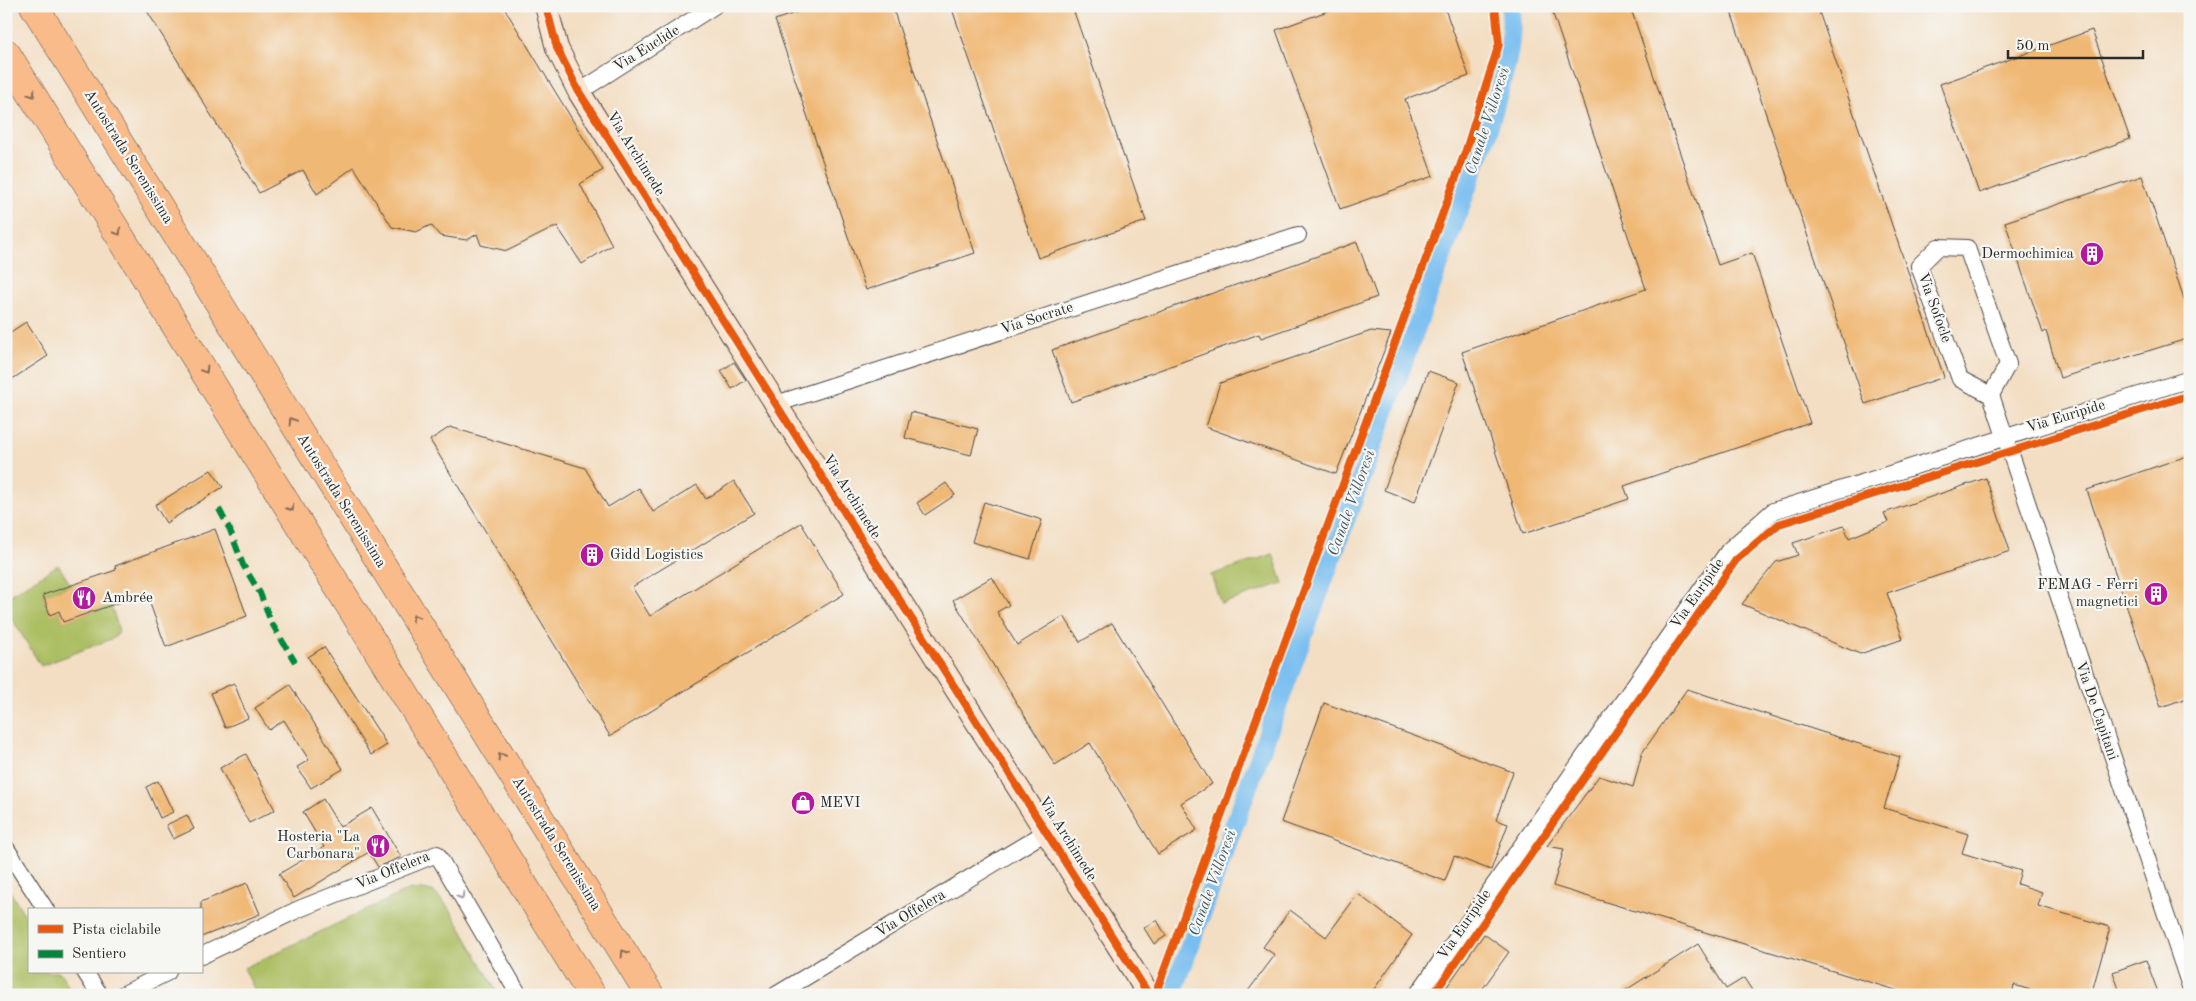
<svg xmlns="http://www.w3.org/2000/svg" width="2196" height="1001" font-family="'Old Standard TT',serif">
	<style>
		.green { fill: #acbe62; stroke: #6c7446 }
		.lines { fill: none; stroke-linecap: round; stroke-linejoin: round }
		.canal { stroke: #78bef0; stroke-width: 19 }
		.building { fill: #f0b874 }
		.street-casing { stroke: #494642; stroke-width: 18 }
		.secondary-casing { stroke: #494642; stroke-width: 24 }
		.highway-casing { stroke: #494642; stroke-width: 29 }
		.street { stroke: #fff; stroke-width: 16 }
		.secondary { stroke: #fde4d1; stroke-width: 22 }
		.highway { stroke: #fabb8b; stroke-width: 28 }
		.quiet { stroke: #00873e; stroke-width: 6; stroke-dasharray: 12 6; stroke-linecap: butt }
		.cycleway-casing { stroke: #f6f6f2; stroke-width: 11 }
		.cycleway { stroke: #e8590c; stroke-width: 8 }
		.oneway { stroke: #886c56 }
		.oneway2 { stroke: #a0a0a0 }
		.labels { text-anchor: middle; dominant-baseline: central; stroke-width: 4.5; stroke-linejoin: round; paint-order: stroke }
		.street-label { font-size: 15px; fill: #2b2b2b; stroke: #f6f6f2 }
		.poi-label { font-size: 15px; fill: #2b2b2b; stroke: #f6f6f2; text-anchor: end }
		.water-label { font-size: 16px; font-style: italic; fill: #425766; stroke: #f6f6f2 }
	</style>
	<rect width="100%" height="100%" fill="#f6f6f2"/>
	<filter id="ink" filterUnits="userSpaceOnUse"><feTurbulence type="fractalNoise" baseFrequency=".02" numOctaves="2"/><feDisplacementMap in="SourceGraphic" scale="10" xChannelSelector="R" yChannelSelector="G"/><feConvolveMatrix kernelMatrix="1 2 1 2 8 2 1 2 1" color-interpolation-filters="sRGB"/></filter>
	<filter id="wash" filterUnits="userSpaceOnUse"><feTurbulence type="fractalNoise" baseFrequency=".0096" numOctaves="4" result="noise"/><feDisplacementMap in="SourceGraphic" scale="20" xChannelSelector="R" yChannelSelector="G"/><feGaussianBlur stdDeviation="1.12" result="paint"/><feColorMatrix in="noise" values="0 0 0 0 0 0 0 0 0 0 0 0 0 0 0 0 0 1.4 0 .05"/><feComposite in="paint" operator="in"/></filter>
	<g filter="url(#wash)">
		<rect width="100%" height="100%" fill="#f3dec3"/>
		<g class="green">
			<path d="M1273,554l10,29 -62,21 -10,-29z"/>
			<path d="M58,565l13,20 -28,10 7,19 9,-3 4,11 48,-17 8,26 -5,7 -73,28 -35,-57v-11z"/>
			<path d="M6,885l23,37v50h31l12,21 -66,2z"/>
			<path d="M410,889l23,2 17,18 49,86h-242l-13,-27z"/>
		</g>
		<g class="lines">
			<path class="canal" d="M1172,995l315,-861c11,-42 29,-84 23,-128"/>
		</g>
		<g id="blocks">
			<g class="building">
				<path d="M144,6h359l100,164 -23,14 32,61 -30,19 -25,-38 -50,25 -26,-6 -4,-11 -10,6 -27,-4 -9,-11 -15,7 -24,-5 -38,-60 -37,27 -14,-24 -44,23z"/>
				<path d="M814,6h78l83,247 -109,37 -91,-270z"/>
				<path d="M951,6h121l74,215 -108,37z"/>
				<path d="M1341,6h103l25,70 -64,23 28,77 -93,33 -64,-179z"/>
				<path d="M1578,6h52l88,259 34,-12 58,170 -186,63 5,13 -106,35 -61,-182 184,-63 -93,-275z"/>
				<path d="M1729,6h88l127,371 -79,27z"/>
				<path d="M2092,30l38,109 -151,54 -39,-109z"/>
				<path d="M2142,176l48,140v22l-130,40 -14,-47 -3,2 -38,-111z"/>
				<path d="M1357,242l20,55 -116,41 -2,-4 -188,68 -19,-52z"/>
				<path d="M26,322l22,34 -42,27v-48z"/>
				<path d="M1371,331l20,2 -55,141 -130,-47 14,-44z"/>
				<path d="M734,362l12,18 -14,9 -11,-18z"/>
				<path d="M1428,371l31,11 -44,120 -31,-12z"/>
				<path d="M911,412l67,17 -7,26 -66,-17z"/>
				<path d="M450,427l135,41 23,39 31,-19 14,24 44,-27 9,14 28,-18 20,32 -122,74 18,29 151,-93 43,71 -234,142 -180,-296z"/>
				<path d="M2190,455v242l-29,10 -74,-217z"/>
				<path d="M211,470l12,17 -57,36 -11,-18z"/>
				<path d="M1986,478l24,73 -123,42 16,46 -43,15 -118,-50 34,-42 22,-7 -5,-12 51,-17 5,12 39,-16 -4,-9z"/>
				<path d="M946,483l9,12 -30,20 -8,-12z"/>
				<path d="M984,502l58,18 -12,39 -58,-17z"/>
				<path d="M215,529l32,87 -81,31 -20,-54 -83,29 -4,-11 -9,4 -7,-20 73,-25 -1,-4z"/>
				<path d="M992,577l17,28 -12,7 20,33 47,-29 16,26 32,-19 100,161 -31,19 16,27 -39,24 -68,-111 -35,22 -102,-165z"/>
				<path d="M324,647l63,98 -16,10 -63,-98z"/>
				<path d="M234,683l14,35 -23,10 -14,-35z"/>
				<path d="M290,685l53,84 -32,19 -14,-21 12,-7 -25,-40 -15,10 -14,-22z"/>
				<path d="M1687,689l213,68 -16,51 84,26 -6,19 59,18 -4,13 25,8 -4,14 72,21 -19,68h-44l-33,-10 -2,10h-100l-359,-109 11,-37 -17,-3 52,-70 34,11 9,-34z"/>
				<path d="M1324,703l189,69 -17,48 12,4 -17,46 -37,-14 -9,25 -164,-59z"/>
				<path d="M246,754l29,56 -26,13 -29,-55z"/>
				<path d="M158,781l15,31 -13,6 -14,-31z"/>
				<path d="M323,799l17,28 32,-19 29,49 -23,10 -9,-15 -75,46 -15,-24 45,-27 -21,-35z"/>
				<path d="M187,815l7,14 -21,10 -7,-14z"/>
				<path d="M247,883l13,31 -59,23v-35z"/>
				<path d="M1358,894l54,41 -42,60h-125l30,-40 -12,-8 27,-37 36,27z"/>
				<path d="M1157,920l9,16 -12,8 -10,-16z"/>
				<path d="M1484,934l25,18 -31,43h-37z"/>
				<path d="M1698,944l28,45 18,-11 11,17h-137z"/>
				<path d="M2146,960l13,35h-38l-8,-23z"/>
			</g>
		</g>
	</g>
	<g filter="url(#ink)">
		<use href="#blocks" fill-opacity="0" stroke="#494642" stroke-width="1"/>
		<g class="lines">
			<g class="street-casing">
				<g id="street">
					<path d="M579,92l135,-86"/>
					<path d="M1991,395l-31,-16 -41,-113 19,-19 29,1 41,116 -17,31 199,591"/>
					<path d="M776,404l522,-169"/>
					<path d="M6,848l40,62"/>
					<path d="M201,956l98,-47 138,-55 82,141"/>
					<path d="M85,972l15,23"/>
					<path d="M122,995l46,-23"/>
					<path d="M776,995l270,-163"/>
					<path d="M1417,995l312,-445 44,-39 417,-132"/>
				</g>
			</g>
			<g class="secondary-casing">
				<path id="secondary" d="M546,6l11,42 22,44 570,903"/>
			</g>
			<g class="highway-casing">
				<g id="highway">
					<path d="M34,6l616,989"/>
					<path d="M6,53l586,942"/>
				</g>
			</g>
			<use href="#street" class="street"/>
			<use href="#secondary" class="secondary"/>
			<use href="#highway" class="highway"/>
			<path class="quiet" d="M219,509l11,21 13,35 17,28 11,29 24,40"/>
			<g class="cycleway-casing">
				<g id="cycleway">
					<path d="M546,6l11,42 22,44 570,903"/>
					<path d="M1155,995l311,-845 33,-106 -4,-38"/>
					<path d="M1433,995l303,-435 43,-36 411,-129"/>
				</g>
			</g>
			<use href="#cycleway" class="cycleway"/>
		</g>
		<defs><path id="oneway-chevron" d="M-2-3.5L2.5 0L-2 3.5" fill="none" stroke-width="1.6" stroke-linecap="round" stroke-linejoin="round" transform="scale(1.25)"/></defs>
		<g class="oneway">
			<use href="#oneway-chevron" transform="translate(32 94) rotate(58)"/>
			<use href="#oneway-chevron" transform="translate(118 232) rotate(58)"/>
			<use href="#oneway-chevron" transform="translate(205 370) rotate(58)"/>
			<use href="#oneway-chevron" transform="translate(292 421) rotate(-122)"/>
			<use href="#oneway-chevron" transform="translate(291 508) rotate(58)"/>
			<use href="#oneway-chevron" transform="translate(415 618) rotate(-122)"/>
			<use href="#oneway-chevron" transform="translate(501 756) rotate(-122)"/>
			<use href="#oneway-chevron" transform="translate(624 953) rotate(-122)"/>
		</g>
		<use class="oneway2" href="#oneway-chevron" transform="translate(461 896) rotate(60)"/>
	</g>
	<defs>
		<g id="building-disc" transform="scale(1.25)"><circle r="9.5" fill="#b5179e" stroke="#f6f6f2"/><path d="M-4-6H4V6H1V3H-1V6H-4ZM-2.5-4.3h1.7v1.8h-1.7ZM.8-4.3h1.7v1.8H.8ZM-2.5-1h1.7V.8h-1.7ZM.8-1h1.7V.8H.8Z" fill="#fff"/></g>
		<g id="restaurant-disc" transform="scale(1.25)"><circle r="9.5" fill="#b5179e" stroke="#f6f6f2"/><path d="M-5-6h1v4h1v-4h1v4h1v-4h1v5L-1.5 .5V6h-2V.5L-5-1ZM5-6V6H3V1.5H1.5Q1.5-4 5-6Z" fill="#fff"/></g>
		<g id="shop-disc" transform="scale(1.25)"><circle r="9.5" fill="#b5179e" stroke="#f6f6f2"/><path d="M-5-2.5h2.3a2.7 3.5 0 0 1 5.4 0H5L5.5 6h-11ZM-1.5-2.5h3a1.5 2.3 0 0 0-3 0Z" fill="#fff"/></g>
	</defs>
	<g fill-rule="evenodd">
		<use href="#building-disc" x="2092" y="254"/>
		<use href="#building-disc" x="592" y="555"/>
		<use href="#building-disc" x="2156" y="594"/>
		<use href="#restaurant-disc" x="84" y="598"/>
		<use href="#shop-disc" x="803" y="803"/>
		<use href="#restaurant-disc" x="378" y="846"/>
	</g>
	<g class="labels">
		<g class="street-label">
			<text transform="translate(647 49) rotate(-32)">Via Euclide</text>
			<text transform="translate(635 154) rotate(58)">Via Archimede</text>
			<text transform="translate(128 157) rotate(58)">Autostrada Serenissima</text>
			<text transform="translate(1934 308) rotate(70)">Via Sofocle</text>
			<text transform="translate(1037 319) rotate(-18)">Via Socrate</text>
			<text transform="translate(2066 417) rotate(-17)">Via Euripide</text>
			<text transform="translate(851 497) rotate(58)">Via Archimede</text>
			<text transform="translate(341 501) rotate(58)">Autostrada Serenissima</text>
			<text transform="translate(1698 594) rotate(-55)">Via Euripide</text>
			<text transform="translate(2096 711) rotate(71)">Via De Capitani</text>
			<text transform="translate(1067 839) rotate(58)">Via Archimede</text>
			<text transform="translate(556 844) rotate(58)">Autostrada Serenissima</text>
			<text transform="translate(393 871) rotate(-22)">Via Offelera</text>
			<text transform="translate(911 914) rotate(-31)">Via Offelera</text>
			<text transform="translate(1465 925) rotate(-55)">Via Euripide</text>
		</g>
		<g class="poi-label">
			<text x="2074" y="254">Dermochimica</text>
			<text x="610" y="555" text-anchor="start">Gidd Logistics</text>
			<text x="2138" y="585">FEMAG - Ferri<tspan x="2138" dy="17">magnetici</tspan></text>
			<text x="102" y="598" text-anchor="start">Ambrée</text>
			<text x="820" y="803" text-anchor="start">MEVI</text>
			<text x="360" y="837">Hosteria "La<tspan x="360" dy="17">Carbonara"</tspan></text>
		</g>
		<g class="water-label">
			<text transform="translate(1488 121) rotate(-72)">Canale Villoresi</text>
			<text transform="translate(1352 503) rotate(-70)">Canale Villoresi</text>
			<text transform="translate(1213 883) rotate(-70)">Canale Villoresi</text>
		</g>
	</g>
	<rect width="2196" height="1001" fill="none" stroke="#f6f6f2" stroke-width="25"/>
	<rect x="28" y="908" width="175" height="65" fill="#f6f6f2" stroke="#a5a5a2"/>
	<rect x="38" y="925" width="25" height="8" fill="#e8590c" stroke="#a5a5a2"/>
	<text x="72" y="934" font-size="15" fill="#2b2b2b">Pista ciclabile</text>
	<rect x="38" y="950" width="25" height="8" fill="#00873e" stroke="#a5a5a2"/>
	<text x="72" y="958" font-size="15" fill="#2b2b2b">Sentiero</text>
	<path d="M2008 50v8h135v-8" fill="none" stroke="#2b2b2b" stroke-width="2.5"/>
	<text x="2016" y="50" font-size="15" fill="#2b2b2b" stroke="#f6f6f2" stroke-width="4" paint-order="stroke">50 m</text>
</svg>
